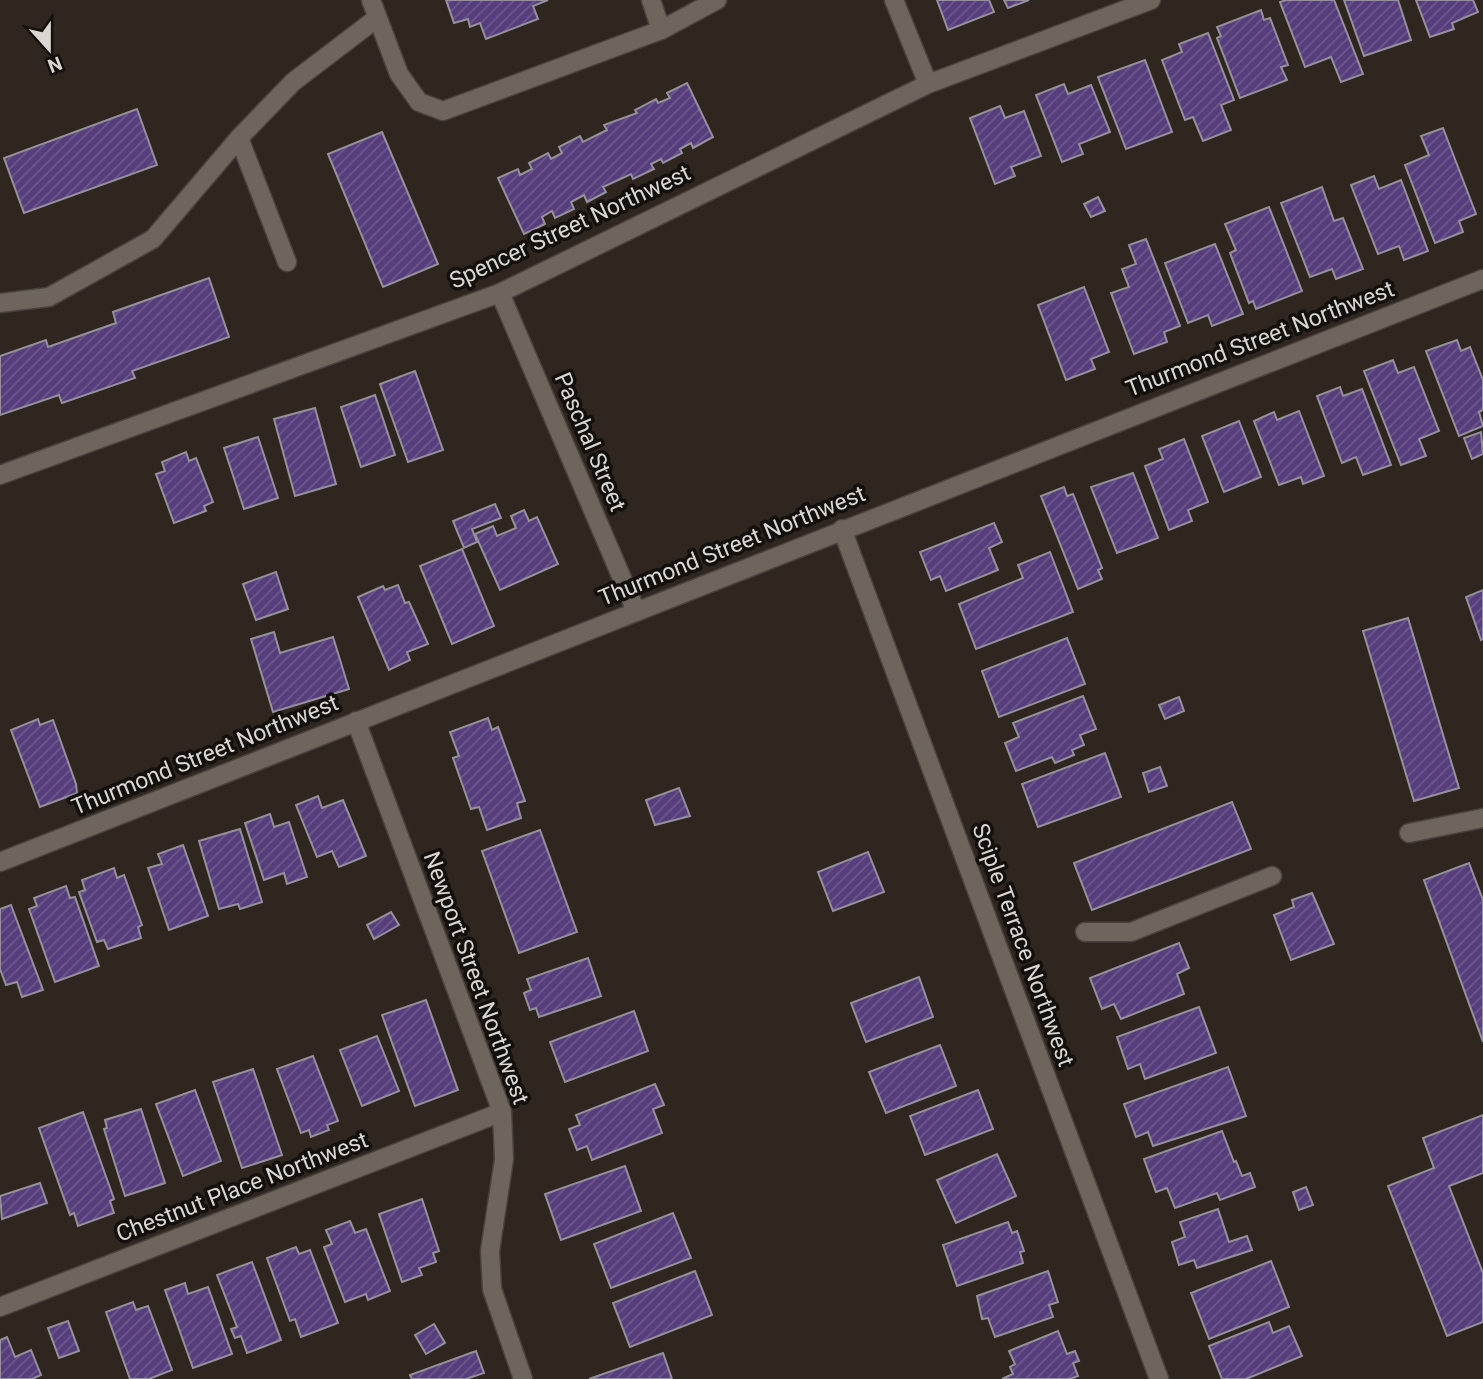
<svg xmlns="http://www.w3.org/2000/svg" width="1483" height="1379" font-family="Roboto,sans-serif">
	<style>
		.building { fill: url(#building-hatch); stroke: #95919c; stroke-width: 2 }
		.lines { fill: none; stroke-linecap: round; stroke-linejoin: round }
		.minor-casing { stroke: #49433d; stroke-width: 21 }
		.minor { stroke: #6e655d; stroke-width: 18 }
		.labels { text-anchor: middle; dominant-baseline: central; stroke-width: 7; stroke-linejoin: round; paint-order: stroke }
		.street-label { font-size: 23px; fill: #dbd6d1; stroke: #13100d }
	</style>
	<defs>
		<pattern id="building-hatch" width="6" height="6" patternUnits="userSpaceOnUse" patternTransform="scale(1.75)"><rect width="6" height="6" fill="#563d7b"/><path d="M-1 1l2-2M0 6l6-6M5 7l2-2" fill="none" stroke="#6e588d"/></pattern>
	</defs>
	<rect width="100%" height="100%" fill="#2e261f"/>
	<g class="building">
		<path d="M446,0h102l-15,6 5,13 -52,20 -6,-16 -10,4 -2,-8 -14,4z"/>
		<path d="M937,0h52l5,12 -46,18z"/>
		<path d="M1004,0h25l-21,8z"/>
		<path d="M1286,0h48l29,74 -22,8 -10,-25 -26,10 -25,-65z"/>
		<path d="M1344,0h54l13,40 -47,16z"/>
		<path d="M1416,0h57l5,12 -26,11 2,6 -24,8z"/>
		<path d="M1261,10l3,10 6,-2 18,47 -7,2 6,13 -47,18 -23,-60 4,-2 -4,-9z"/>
		<path d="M1208,33l26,67 -13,5 10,25 -28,11 -10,-24 -8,3 -23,-60 20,-8 -3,-8z"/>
		<path d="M1145,60l27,72 -46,17 -28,-72z"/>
		<path d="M687,83l26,54 -20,11 -2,-5 -11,6 2,4 -19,10 -2,-4 -10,5 3,5 -21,10 -2,-5 -28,13 3,5 -19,10 -3,-7 -13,7 3,7 -19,9 -3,-7 -10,6 3,7 -21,10 -26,-56 20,-9 2,6 12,-6 -3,-6 19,-10 3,6 11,-6 -3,-6 21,-11 3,6 24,-12 -3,-5 33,-12 -2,-3 21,-11 2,4 12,-5 -3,-5z"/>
		<path d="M1064,84l4,10 23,-9 19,47 -31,12 4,10 -21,8 -26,-67z"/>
		<path d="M1000,106l5,12 19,-7 17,45 -30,11 4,9 -20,8 -25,-66z"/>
		<path d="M137,109l20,56 -133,48 -20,-55z"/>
		<path d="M1443,128l33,86 -17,7 4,11 -28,11 -30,-78 24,-10 -8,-19z"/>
		<path d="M382,132l56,132 -55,23 -55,-133z"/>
		<path d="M1374,176l5,13 22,-9 27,71 -24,9 -5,-14 -21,8 -27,-69z"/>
		<path d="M1322,187l12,34 9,-3 20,51 -27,10 -4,-10 -22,8 -29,-74z"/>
		<path d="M1098,197l7,14 -14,6 -7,-13z"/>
		<path d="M1269,207l33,84 -46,18 -3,-8 -4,2 -19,-50 6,-3 -11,-26z"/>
		<path d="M1146,239l34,87 -16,6 3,10 -33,12 -23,-61 18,-6 -7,-18 14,-5 -7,-19z"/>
		<path d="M1215,244l28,70 -31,12 -4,-11 -20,8 -23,-60z"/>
		<path d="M209,278l20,59 -97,34 3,7 -73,25 -3,-8 -59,20v-59l46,-16 2,7 68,-24 -3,-11z"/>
		<path d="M1084,287l25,65 -18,7 4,10 -29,11 -28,-75z"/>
		<path d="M1457,340l4,11 9,-4 13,33v30l-4,2 4,14 -24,10 -33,-85z"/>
		<path d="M1393,360l5,13 16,-6 25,64 -20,8 7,17 -25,9 -37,-94z"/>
		<path d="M415,371l28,79 -35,12 -28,-78z"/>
		<path d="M1340,387l3,9 19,-7 29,76 -28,10 -7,-18 -14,6 -25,-67z"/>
		<path d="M375,395l20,60 -34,12 -20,-60z"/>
		<path d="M315,408l21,76 -41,12 -21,-77z"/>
		<path d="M1299,411l25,65 -21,8 -2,-7 -22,8 -25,-64 20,-9 3,8z"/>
		<path d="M1239,421l22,56 -37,15 -22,-56z"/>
		<path d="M1481,432l2,22 -11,5 -8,-21z"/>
		<path d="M258,437l20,61 -34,11 -20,-61z"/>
		<path d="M1184,439l24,63 -20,8 4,11 -23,9 -24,-64 18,-7 -4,-10z"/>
		<path d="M186,452l3,9 7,-3 17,44 -9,4 2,5 -32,12 -18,-49 9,-3 -3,-9z"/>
		<path d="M1133,473l25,65 -41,15 -26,-66z"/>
		<path d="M1064,487l3,9 6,-2 29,74 -4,2 4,9 -24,10 -37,-93z"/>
		<path d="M495,504l6,14 -29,11 5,13 -13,6 -11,-27z"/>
		<path d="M524,510l5,11 8,-4 21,47 -58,26 -25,-56 18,-8 4,10 19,-8 -5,-12z"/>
		<path d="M994,523l8,19 -13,6 9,22 -52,21 -6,-15 -9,4 -11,-28z"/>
		<path d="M462,549l32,77 -42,18 -32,-78z"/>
		<path d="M1050,552l23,60 -97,37 -17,-45 64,-26 -5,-13z"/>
		<path d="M276,572l12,37 -32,11 -13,-36z"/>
		<path d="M398,585l7,18 4,-1 19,42 -21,8 3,8 -21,10 -31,-73 25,-11 2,4z"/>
		<path d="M1483,590v49l-2,1 -15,-43z"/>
		<path d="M1408,618l51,170 -45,13 -51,-170z"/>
		<path d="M274,632l6,21 53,-16 16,52 -76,23 -22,-73z"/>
		<path d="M1067,638l18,46 -86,33 -17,-46z"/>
		<path d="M1083,696l13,33 -16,6 4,10 -12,5 2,5 -19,8 -3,-6 -36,14 -11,-28 14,-6 -6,-14z"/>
		<path d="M1179,697l5,14 -19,8 -6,-14z"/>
		<path d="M488,718l4,12 6,-3 27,74 -8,2 4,15 -34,12 -8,-23 -8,2 -18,-51 6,-2 -9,-24z"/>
		<path d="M38,719l2,6 13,-5 23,64 1,9 -37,14 -29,-77z"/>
		<path d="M1105,753l16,44 -83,30 -16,-43z"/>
		<path d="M1160,767l7,19 -18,6 -6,-19z"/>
		<path d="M679,788l11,28 -35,9 -9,-25z"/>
		<path d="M318,796l4,12 21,-8 23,56 -27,11 -7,-16 -15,6 -21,-52z"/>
		<path d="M1232,802l19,47 -159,61 -18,-47z"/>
		<path d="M270,814l4,13 15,-5 18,55 -20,7 -3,-11 -20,7 -19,-57z"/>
		<path d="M240,829l22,73 -22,7 -2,-5 -19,5 -20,-68z"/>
		<path d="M540,830l37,102 -58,21 -37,-102z"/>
		<path d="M183,845l25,71 -39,14 -21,-62 14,-4 -4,-10z"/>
		<path d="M868,852l16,40 -51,19 -15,-39z"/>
		<path d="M1469,863l14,37v142l-59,-162z"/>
		<path d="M114,868l3,10 7,-3 18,50 -4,2 3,11 -33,11 -4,-9 -7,2 -18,-50 6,-2 -3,-10z"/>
		<path d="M66,886l4,12 5,-1 24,69 -44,16 -26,-73 8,-3 -3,-8z"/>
		<path d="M1312,893l22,51 -43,16 -17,-45 20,-8 -2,-7z"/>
		<path d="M11,905l32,85 -21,7 -5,-15 -11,3 -6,-16v-60z"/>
		<path d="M391,912l8,13 -25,14 -7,-14z"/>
		<path d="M1179,943l10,25 -12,6 7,20 -63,25 -7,-15 -12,5 -12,-31z"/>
		<path d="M588,958l13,38 -62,21 -3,-9 -6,2 -6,-17 7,-3 -4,-11z"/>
		<path d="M919,977l14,40 -67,25 -15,-39z"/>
		<path d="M426,1000l32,90 -43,16 -33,-91z"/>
		<path d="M1199,1007l17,46 -71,26 -5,-15 -12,5 -11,-32z"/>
		<path d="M634,1011l14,40 -83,31 -15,-40z"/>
		<path d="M377,1036l22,55 -37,15 -22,-56z"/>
		<path d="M940,1045l16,41 -70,27 -17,-41z"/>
		<path d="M313,1056l25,65 -11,4 2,5 -18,7 -2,-7 -8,3 -24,-64z"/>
		<path d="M1228,1067l18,49 -93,30 -5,-14 -12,5 -12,-33z"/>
		<path d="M253,1069l29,86 -40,13 -29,-86z"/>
		<path d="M655,1084l9,21 -11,4 9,24 -70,27 -5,-14 -10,4 -8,-21 11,-4 -4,-10z"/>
		<path d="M195,1090l26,71 -38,15 -27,-72z"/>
		<path d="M978,1090l15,39 -68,26 -15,-39z"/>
		<path d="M141,1109l24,74 -40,13 -21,-67 3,-1 -2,-8z"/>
		<path d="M83,1112l31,87 -4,2 4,12 -36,13 -4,-13 -4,2 -31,-87z"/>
		<path d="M1483,1115v58l-34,13 34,87v49l-36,14 -59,-150 46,-18 -11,-30z"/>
		<path d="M1222,1131l12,31 2,-1 6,15 8,-3 5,14 -35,13 -3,-7 -42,15 -8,-20 -11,4 -12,-33z"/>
		<path d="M997,1154l19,42 -60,27 -19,-43z"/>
		<path d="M625,1166l16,45 -80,29 -16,-46z"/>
		<path d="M40,1183l7,20 -45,16 -2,-23z"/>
		<path d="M1306,1187l7,18 -14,5 -6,-18z"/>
		<path d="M422,1199l17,52 -6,2 3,9 -17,6 3,7 -20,7 -23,-68z"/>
		<path d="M1218,1209l11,33 18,-6 5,14 -55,18 -3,-8 -15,5 -7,-23 13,-5 -5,-15z"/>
		<path d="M673,1213l18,45 -80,30 -17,-44z"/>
		<path d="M350,1221l5,12 11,-4 24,62 -22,9 -2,-6 -21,8 -21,-55 8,-3 -6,-14z"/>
		<path d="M1008,1222l4,11 5,-2 7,20 -4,1 3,11 -66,23 -14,-41z"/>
		<path d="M296,1247l3,7 11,-4 28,73 -37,14 -6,-18 -5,2 -23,-63z"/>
		<path d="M1271,1261l18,46 -80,32 -18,-46z"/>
		<path d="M252,1262l29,78 -34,13 -6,-17 -6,2 -4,-9 6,-2 -20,-52z"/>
		<path d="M695,1271l17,44 -82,32 -17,-44z"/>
		<path d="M1048,1271l10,31 -9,3 4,12 -58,20 -7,-19 -6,1 -5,-23z"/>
		<path d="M185,1283l3,11 20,-7 24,67 -39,14 -28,-78z"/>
		<path d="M133,1302l3,8 12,-4 24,64 -23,9h-19l-24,-67z"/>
		<path d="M68,1321l11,30 -20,7 -11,-30z"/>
		<path d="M1269,1322l4,11 16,-7 13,30 -56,23h-24l-13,-33z"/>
		<path d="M434,1324l11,19 -19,11 -11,-19z"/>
		<path d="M1058,1331l9,23 8,-3 4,10 -6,2 5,13 -8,3h-68l11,-5 -3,-7 5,-3 -6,-13z"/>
		<path d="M7,1337l8,20 16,-7 10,25 -9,4h-32v-39z"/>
		<path d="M476,1351l8,22 -18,6h-54l-2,-4z"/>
		<path d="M663,1353l9,26h-83z"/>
	</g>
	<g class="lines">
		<g class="minor-casing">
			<g id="minor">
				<path d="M371,0l28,74 20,28 24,9 218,-81 -10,-30"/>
				<path d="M894,0l34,84"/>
				<path d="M661,30l56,-30"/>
				<path d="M239,138l48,124"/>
				<path d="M500,293l136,318"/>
				<path d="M0,303l49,-6 104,-58 86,-101 54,-56 84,-64"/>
				<path d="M0,475l500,-182 428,-209 223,-84"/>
				<path d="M842,529l317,850"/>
				<path d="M356,721l146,391 2,47 -14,92 2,38 31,90"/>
				<path d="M1409,833l74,-15"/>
				<path d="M0,862l1483,-583"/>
				<path d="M1085,932h46l141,-56"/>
				<path d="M0,1307l502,-195"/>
			</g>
		</g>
		<use href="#minor" class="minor"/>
	</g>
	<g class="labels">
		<g class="street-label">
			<text transform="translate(570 227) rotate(-25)">Spencer Street Northwest</text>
			<text transform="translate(1260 339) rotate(-21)">Thurmond Street Northwest</text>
			<text transform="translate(590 442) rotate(67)">Paschal Street</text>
			<text transform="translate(732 546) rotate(-22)">Thurmond Street Northwest</text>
			<text transform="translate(205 755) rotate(-22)">Thurmond Street Northwest</text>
			<text transform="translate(1023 945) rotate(70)">Sciple Terrace Northwest</text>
			<text transform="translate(476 978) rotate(70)">Newport Street Northwest</text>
			<text transform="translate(242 1187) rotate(-21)">Chestnut Place Northwest</text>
		</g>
	</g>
	<g transform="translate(49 49) rotate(159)" stroke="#13100d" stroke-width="5" paint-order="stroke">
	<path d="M0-5L12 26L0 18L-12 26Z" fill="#dbd6d1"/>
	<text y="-10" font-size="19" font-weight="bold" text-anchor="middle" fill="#dbd6d1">N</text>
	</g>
</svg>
